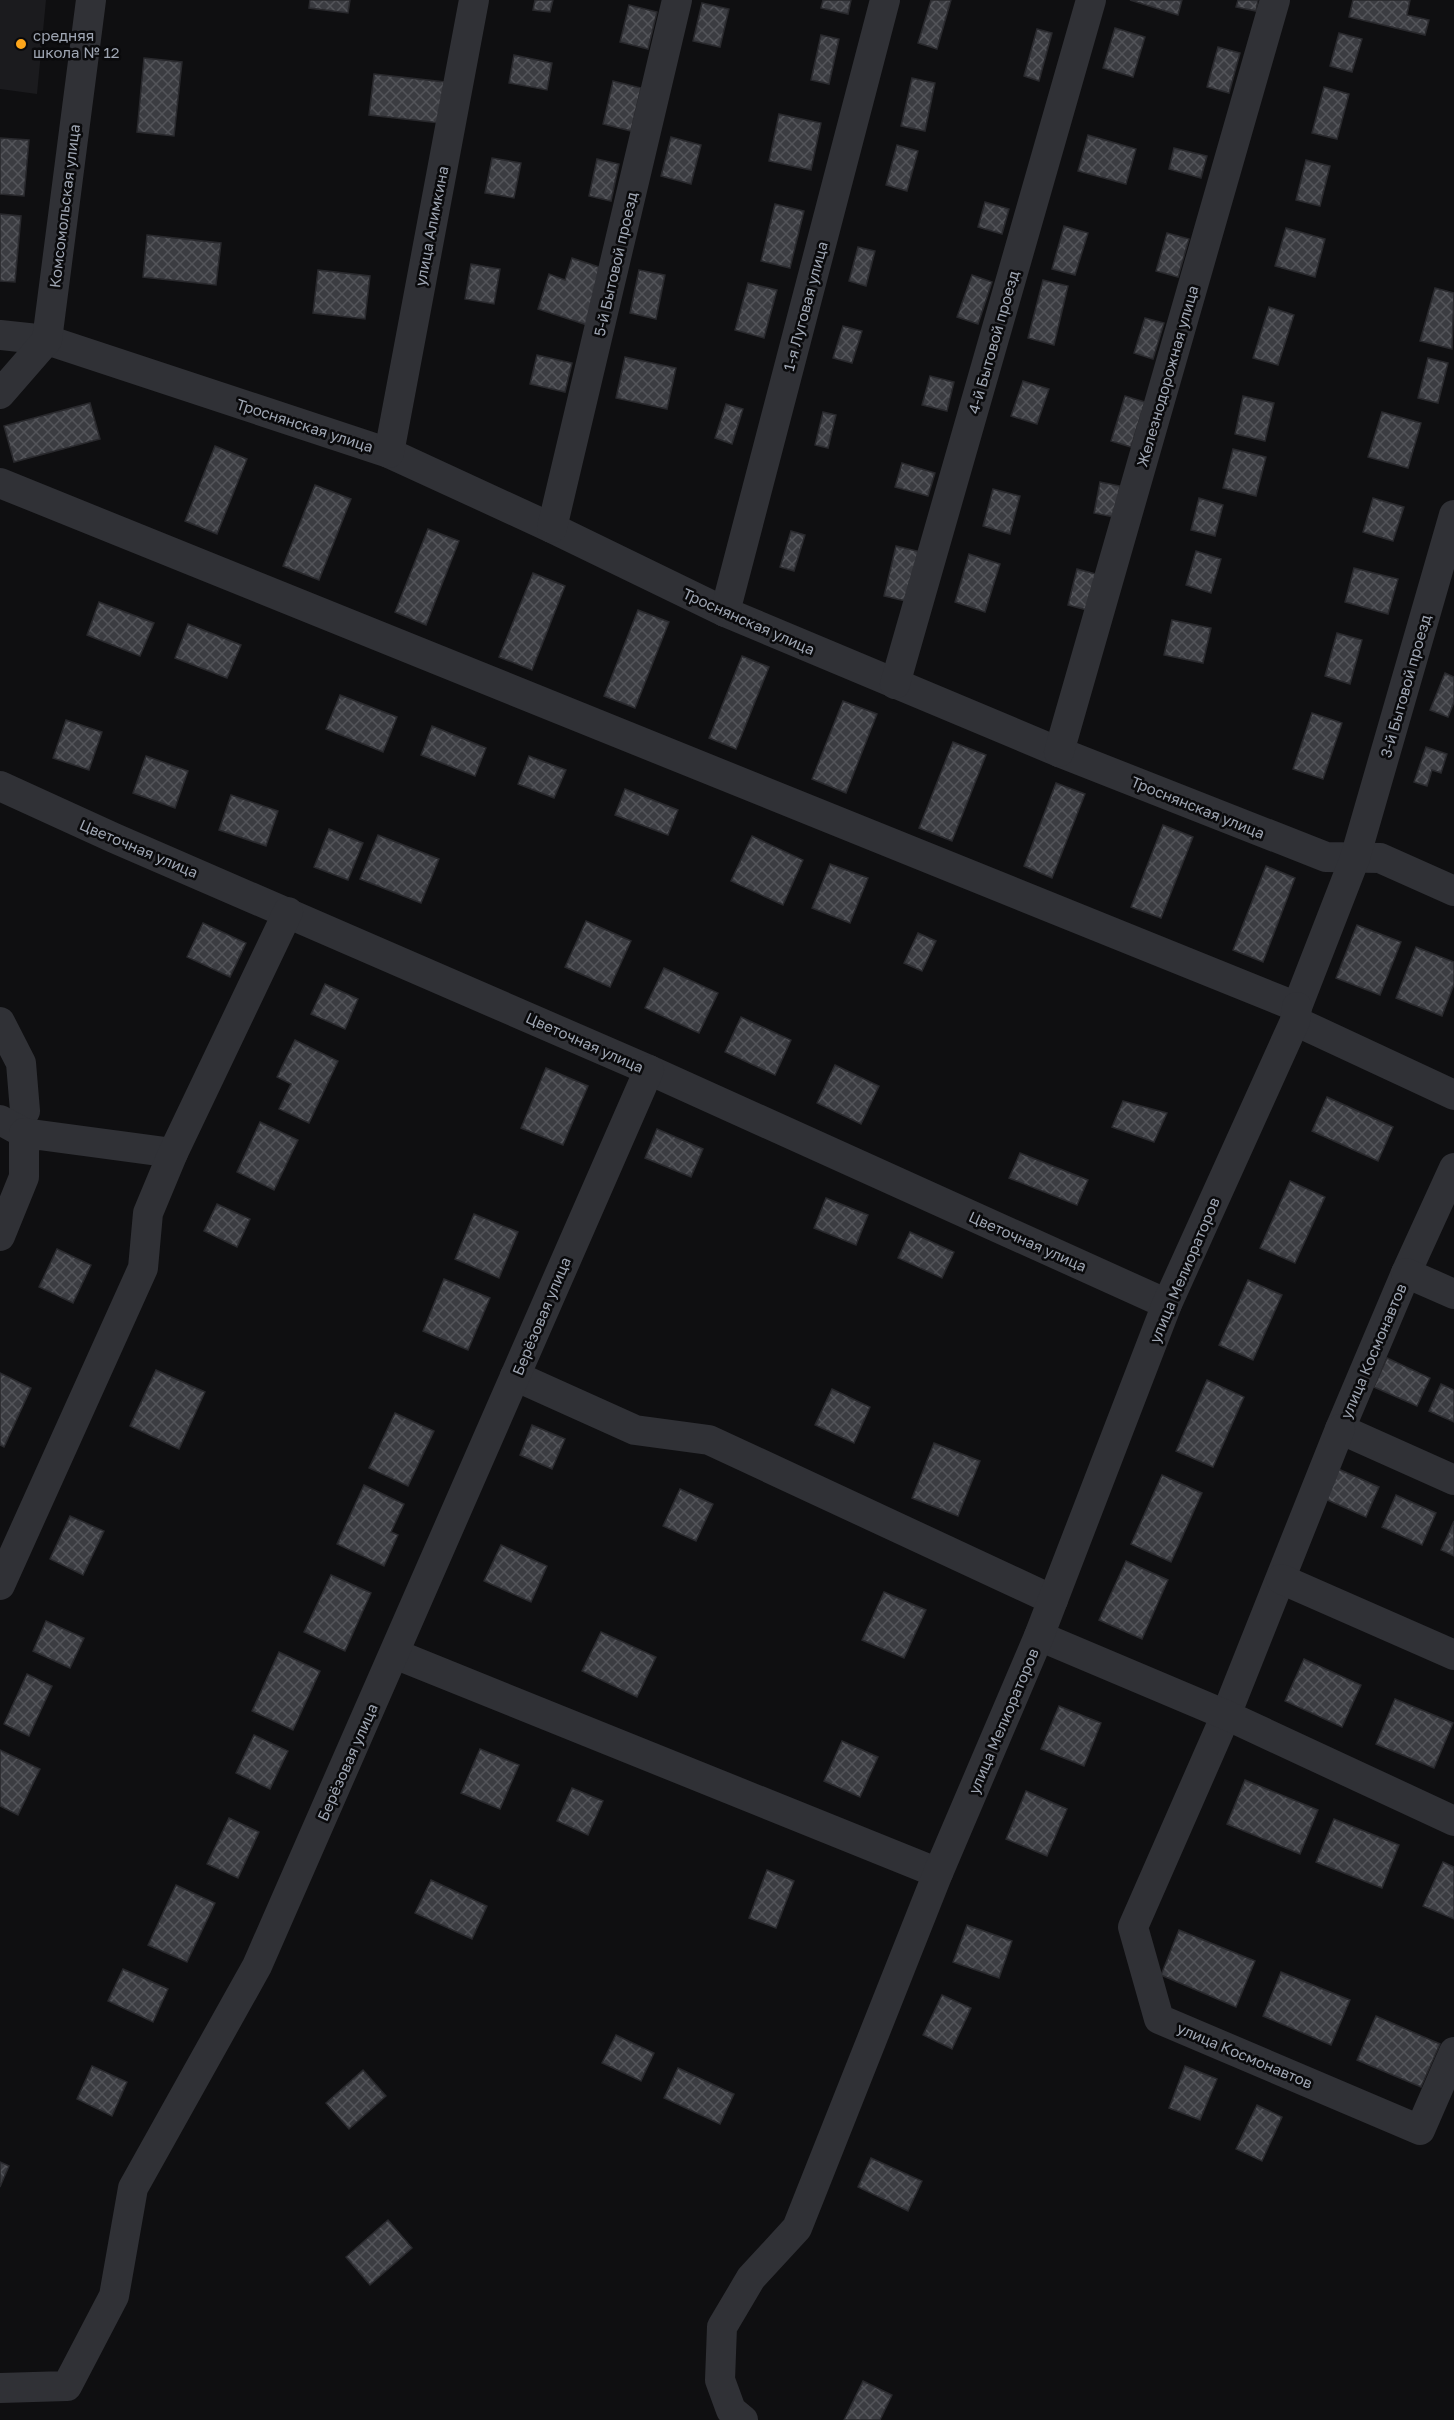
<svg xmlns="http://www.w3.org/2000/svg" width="1454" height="2420" font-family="'Golos Text',sans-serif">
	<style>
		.built { fill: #1b1b1e }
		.building { fill: url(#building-cross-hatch); stroke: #29292d; stroke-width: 1.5 }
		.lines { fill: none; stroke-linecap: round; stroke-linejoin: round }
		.minor { stroke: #303136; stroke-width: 30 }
		.poi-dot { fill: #fda61b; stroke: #0a0a0c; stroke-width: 2 }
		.labels { text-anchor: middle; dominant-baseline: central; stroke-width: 5; stroke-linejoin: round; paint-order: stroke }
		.poi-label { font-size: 15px; fill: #9fa6b3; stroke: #0a0a0c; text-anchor: start }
		.street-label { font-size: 15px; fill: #9fa6b3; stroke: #0a0a0c }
	</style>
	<defs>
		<pattern id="building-cross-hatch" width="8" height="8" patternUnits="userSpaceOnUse" patternTransform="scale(1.5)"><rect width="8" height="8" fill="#3b3c41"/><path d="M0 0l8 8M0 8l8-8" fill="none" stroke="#54555a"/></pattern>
	</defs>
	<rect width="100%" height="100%" fill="#0f0f11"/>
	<path class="built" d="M0,0h46l-9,94 -37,-5z"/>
	<g class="building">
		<path d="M310,0h40l-2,13 -39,-5z"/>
		<path d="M535,0h18l-3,12 -17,-2z"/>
		<path d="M823,0h28l-3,14 -27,-6z"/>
		<path d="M931,0h20l-14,49 -19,-6z"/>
		<path d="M1130,0h52l-4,15z"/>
		<path d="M1238,0h20l-2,11 -20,-4z"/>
		<path d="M1353,0h57l-3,15 22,5 -4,15 -76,-18z"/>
		<path d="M702,3l27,6 -9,38 -27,-6z"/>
		<path d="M629,5l28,7 -9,37 -28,-7z"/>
		<path d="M1115,28l30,9 -12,40 -30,-9z"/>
		<path d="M1037,29l15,4 -13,48 -15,-5z"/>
		<path d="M1339,33l23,6 -10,33 -22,-6z"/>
		<path d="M821,35l18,4 -10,45 -18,-4z"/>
		<path d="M1218,47l22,6 -11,40 -22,-6z"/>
		<path d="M514,55l38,8 -5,27 -38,-7z"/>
		<path d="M144,58l38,4 -8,74 -37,-4z"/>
		<path d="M374,74l71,8 -5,41 -71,-8z"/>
		<path d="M912,78l23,5 -10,48 -24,-5z"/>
		<path d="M613,81l28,7 -10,43 -28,-7z"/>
		<path d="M1324,87l25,7 -12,45 -25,-6z"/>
		<path d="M779,114l42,9 -10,47 -42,-9z"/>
		<path d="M1088,135l48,14 -10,35 -48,-13z"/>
		<path d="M671,137l30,8 -10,39 -30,-8z"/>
		<path d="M0,138l29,2 -5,56 -24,-2z"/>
		<path d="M897,145l21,6 -11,40 -21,-6z"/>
		<path d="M1174,148l33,8 -6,22 -32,-9z"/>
		<path d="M492,158l29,5 -7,35 -29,-5z"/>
		<path d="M597,159l22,5 -8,37 -22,-5z"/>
		<path d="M1306,160l24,6 -10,40 -24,-6z"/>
		<path d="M985,202l24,7 -7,25 -24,-7z"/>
		<path d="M775,204l29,7 -14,57 -29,-7z"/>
		<path d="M0,214l21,2 -6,66 -15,-1z"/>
		<path d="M1064,226l24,7 -13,42 -23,-6z"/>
		<path d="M1286,228l39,11 -10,38 -40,-11z"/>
		<path d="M1167,233l22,6 -11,38 -22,-6z"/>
		<path d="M147,235l74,8 -5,42 -73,-8z"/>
		<path d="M858,247l17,4 -9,35 -17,-5z"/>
		<path d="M572,258l33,11 -18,56 -49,-16 11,-35 16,6z"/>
		<path d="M471,264l29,5 -6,35 -29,-5z"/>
		<path d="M318,270l52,6 -5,43 -52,-6z"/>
		<path d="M639,270l26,5 -9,44 -26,-6z"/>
		<path d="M972,275l20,7 -14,42 -21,-7z"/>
		<path d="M1043,280l25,6 -14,59 -26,-7z"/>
		<path d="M748,283l29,7 -13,48 -29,-8z"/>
		<path d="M1435,288l19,5 -2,56 -32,-8z"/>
		<path d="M1269,307l25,8 -16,50 -25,-7z"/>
		<path d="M1145,318l19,5 -11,36 -19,-6z"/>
		<path d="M843,326l19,5 -10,32 -19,-5z"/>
		<path d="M537,355l35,8 -7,29 -35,-8z"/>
		<path d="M625,357l51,11 -9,41 -51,-11z"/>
		<path d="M1428,358l20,5 -10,40 -20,-5z"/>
		<path d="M930,376l24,6 -7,29 -25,-6z"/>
		<path d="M1023,381l26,8 -12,35 -26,-8z"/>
		<path d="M1125,396l20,6 -14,45 -20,-6z"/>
		<path d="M1243,396l31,7 -9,38 -30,-7z"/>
		<path d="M90,403l10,36 -86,23 -10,-36z"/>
		<path d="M726,404l17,5 -11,35 -17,-6z"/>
		<path d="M823,412l13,3 -8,33 -13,-3z"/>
		<path d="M1382,412l39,11 -13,45 -40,-11z"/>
		<path d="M215,446l32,13 -30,75 -32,-13z"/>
		<path d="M1233,449l33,8 -10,39 -33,-8z"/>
		<path d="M902,463l33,10 -7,23 -33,-9z"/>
		<path d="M1100,482l20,4 -6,31 -20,-4z"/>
		<path d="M315,485l36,14 -32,81 -36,-14z"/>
		<path d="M993,489l27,7 -10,38 -27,-8z"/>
		<path d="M1199,498l24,7 -8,31 -24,-6z"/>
		<path d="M1373,498l31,9 -11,34 -30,-9z"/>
		<path d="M428,529l31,12 -33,84 -31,-13z"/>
		<path d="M791,531l14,4 -11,36 -14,-4z"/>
		<path d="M896,546l25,6 -11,50 -26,-6z"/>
		<path d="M1196,551l25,8 -10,34 -25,-8z"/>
		<path d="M969,554l31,10 -15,48 -30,-10z"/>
		<path d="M1354,568l44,11 -10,35 -43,-12z"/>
		<path d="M1077,569l19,5 -9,36 -19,-5z"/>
		<path d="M533,573l32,13 -33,84 -33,-13z"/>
		<path d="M99,602l55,21 -14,33 -53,-21z"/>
		<path d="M638,610l31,12 -34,86 -31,-12z"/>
		<path d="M1172,620l39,8 -8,35 -39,-8z"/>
		<path d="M188,624l53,21 -14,33 -52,-20z"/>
		<path d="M1337,633l25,7 -12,44 -25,-8z"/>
		<path d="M742,656l27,11 -33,82 -27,-11z"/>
		<path d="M1445,673l9,4v25l-6,15 -18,-7z"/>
		<path d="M340,695l57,22 -14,35 -57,-23z"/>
		<path d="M843,701l34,13 -31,79 -34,-14z"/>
		<path d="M1312,713l30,10 -19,56 -30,-10z"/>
		<path d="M66,720l36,12 -13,38 -36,-12z"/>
		<path d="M432,726l54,22 -11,28 -54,-21z"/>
		<path d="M953,742l33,13 -34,86 -33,-13z"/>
		<path d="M1426,747l21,7 -6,19 -9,-3 -5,16 -13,-4z"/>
		<path d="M146,756l42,15 -13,37 -42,-15z"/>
		<path d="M529,756l37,14 -12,28 -36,-14z"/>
		<path d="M1056,783l29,11 -33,84 -28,-12z"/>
		<path d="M625,789l53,21 -10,25 -53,-20z"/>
		<path d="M231,795l47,16 -12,35 -47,-16z"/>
		<path d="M1163,825l30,12 -32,81 -30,-11z"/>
		<path d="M329,829l34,14 -15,37 -34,-13z"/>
		<path d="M378,835l61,24 -18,44 -61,-24z"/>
		<path d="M752,836l51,24 -20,45 -52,-24z"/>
		<path d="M830,864l38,14 -18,45 -38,-15z"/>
		<path d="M1266,866l29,12 -32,84 -30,-12z"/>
		<path d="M586,921l45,20 -21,46 -45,-20z"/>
		<path d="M203,923l43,20 -16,34 -43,-20z"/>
		<path d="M1357,925l44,17 -21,53 -44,-17z"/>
		<path d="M918,933l18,8 -14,30 -18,-8z"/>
		<path d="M1416,947l38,15v22l-12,32 -46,-18z"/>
		<path d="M664,968l54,25 -19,40 -54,-25z"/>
		<path d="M325,984l33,15 -13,30 -34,-15z"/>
		<path d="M741,1017l50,23 -16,35 -50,-23z"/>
		<path d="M295,1040l43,21 -29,62 -30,-14 12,-25 -14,-7z"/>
		<path d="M835,1065l44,21 -18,38 -44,-21z"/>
		<path d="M546,1068l42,18 -25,59 -42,-17z"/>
		<path d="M1327,1097l66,30 -15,34 -66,-30z"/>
		<path d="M1123,1101l44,12 -13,29 -42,-15z"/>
		<path d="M260,1122l38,18 -24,50 -37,-18z"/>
		<path d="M657,1129l46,20 -12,28 -46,-19z"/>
		<path d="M1020,1153l68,27 -11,25 -68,-27z"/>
		<path d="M1290,1181l35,16 -30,66 -35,-15z"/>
		<path d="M826,1198l42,17 -12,30 -42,-17z"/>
		<path d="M217,1204l33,15 -13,28 -33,-16z"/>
		<path d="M474,1214l44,18 -19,46 -44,-19z"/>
		<path d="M910,1232l44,20 -12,26 -44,-20z"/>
		<path d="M57,1249l34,16 -18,38 -34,-16z"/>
		<path d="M444,1279l46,19 -22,52 -45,-19z"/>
		<path d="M1248,1280l34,15 -29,65 -34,-15z"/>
		<path d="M1387,1358l43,20 -13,28 -43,-19z"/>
		<path d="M156,1370l49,22 -26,57 -49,-23z"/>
		<path d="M0,1373l31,15 -27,59 -4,-2z"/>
		<path d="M1207,1380l37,17 -31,70 -37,-16z"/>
		<path d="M1441,1384l13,6v32l-25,-11z"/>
		<path d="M832,1389l38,18 -16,36 -39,-18z"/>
		<path d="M395,1413l39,18 -26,55 -39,-18z"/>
		<path d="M532,1425l33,14 -13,30 -32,-14z"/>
		<path d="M934,1443l46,18 -22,55 -46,-18z"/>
		<path d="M1336,1468l43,19 -13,30 -43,-19z"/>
		<path d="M1162,1475l40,18 -31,69 -40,-18z"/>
		<path d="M364,1485l40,19 -13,28 7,3 -14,31 -47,-22z"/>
		<path d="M680,1489l33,15 -17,37 -33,-15z"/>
		<path d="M1396,1495l40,18 -14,32 -40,-18z"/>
		<path d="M70,1516l34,15 -21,44 -33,-16z"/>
		<path d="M1454,1521v35l-13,-6z"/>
		<path d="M501,1545l46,21 -16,36 -47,-21z"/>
		<path d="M1126,1561l42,19 -26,59 -43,-19z"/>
		<path d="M331,1575l40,18 -26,58 -41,-19z"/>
		<path d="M884,1592l42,18 -22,48 -42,-18z"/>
		<path d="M46,1621l38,17 -14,30 -37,-17z"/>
		<path d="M601,1632l55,25 -19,40 -55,-26z"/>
		<path d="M279,1652l41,19 -27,59 -41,-19z"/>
		<path d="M1304,1659l57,26 -19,42 -57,-26z"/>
		<path d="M27,1674l25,12 -23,50 -25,-12z"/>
		<path d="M1395,1699l58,24 -19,45 -58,-24z"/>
		<path d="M1059,1706l42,17 -17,43 -43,-17z"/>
		<path d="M254,1735l34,16 -18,38 -34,-16z"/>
		<path d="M842,1741l36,16 -18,40 -36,-16z"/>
		<path d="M480,1749l39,16 -19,44 -39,-16z"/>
		<path d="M0,1750l40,19 -22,46 -18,-9z"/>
		<path d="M1245,1780l73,30 -18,44 -73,-30z"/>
		<path d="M572,1788l31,13 -15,34 -31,-14z"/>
		<path d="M1026,1791l41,18 -20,47 -41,-17z"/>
		<path d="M229,1818l30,14 -21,46 -31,-14z"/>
		<path d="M1334,1819l65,26 -17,43 -66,-26z"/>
		<path d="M1443,1862l11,5v52l-31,-13z"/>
		<path d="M767,1870l27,11 -18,47 -27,-10z"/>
		<path d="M431,1880l56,26 -15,33 -57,-26z"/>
		<path d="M176,1885l39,18 -28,59 -39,-17z"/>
		<path d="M967,1925l45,16 -13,37 -46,-16z"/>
		<path d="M1179,1930l76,31 -19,46 -75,-32z"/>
		<path d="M123,1969l45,20 -15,33 -45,-21z"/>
		<path d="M1281,1972l69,28 -19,45 -68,-29z"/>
		<path d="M942,1995l29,13 -19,41 -29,-14z"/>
		<path d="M1376,2016l64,28 -19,43 -64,-27z"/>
		<path d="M616,2035l38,18 -13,28 -39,-18z"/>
		<path d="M92,2066l35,16 -15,34 -35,-17z"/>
		<path d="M1185,2066l32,13 -17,41 -31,-12z"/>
		<path d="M678,2068l56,26 -14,30 -56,-26z"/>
		<path d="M363,2070l23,26 -37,33 -23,-26z"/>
		<path d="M1257,2105l25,12 -20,44 -26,-12z"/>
		<path d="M871,2158l51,23 -14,30 -50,-24z"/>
		<path d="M0,2162l9,4 -9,21z"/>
		<path d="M388,2220l24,28 -42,37 -24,-28z"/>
		<path d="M863,2381l29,14 -12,25h-36z"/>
	</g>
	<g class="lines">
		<g class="minor">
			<path d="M0,335l47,5 342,113 163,75 173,84 334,140 267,105 54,1 74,33"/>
			<path d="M0,394l47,-54 44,-340"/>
			<path d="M389,453l85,-453"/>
			<path d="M0,483l1297,524 58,-149 99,-343"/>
			<path d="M552,528l125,-528"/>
			<path d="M725,612l160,-612"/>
			<path d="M895,684l196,-684"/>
			<path d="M1059,752l216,-752"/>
			<path d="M0,786l114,52 535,232 518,234"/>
			<path d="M1295,1021l159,74"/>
			<path d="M0,1022l21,41 4,48"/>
			<path d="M0,1120l24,13"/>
			<path d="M1454,1168l-48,105 -66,156 114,51"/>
			<path d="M0,1236l24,-59v-44l149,20"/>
			<path d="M1406,1273l48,21"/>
			<path d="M515,1376l120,54 74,10 344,160"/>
			<path d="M1340,1429l-114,286 -93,212 26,92 261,111 34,-78"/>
			<path d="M1281,1579l173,76"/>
			<path d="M0,1585l143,-317 5,-55 25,-60 115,-241"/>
			<path d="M1039,1636l187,79 228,106"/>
			<path d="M395,1654l543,219"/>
			<path d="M0,2388l67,-2 47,-90 19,-108 124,-222 392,-896"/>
			<path d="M743,2420l-12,-10 -11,-30 2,-53 29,-49 46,-50 141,-355 101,-237 128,-332 128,-283 2,-14"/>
		</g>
	</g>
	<circle class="poi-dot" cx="21" cy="44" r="6"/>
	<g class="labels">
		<g class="poi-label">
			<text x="33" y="35">средняя<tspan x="33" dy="17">школа № 12</tspan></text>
		</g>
		<g class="street-label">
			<text transform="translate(64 206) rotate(-83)">Комсомольская улица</text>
			<text transform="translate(431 226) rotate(-79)">улица Алимкина</text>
			<text transform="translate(615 264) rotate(-77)">5-й Бытовой проезд</text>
			<text transform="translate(805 306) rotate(-75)">1-я Луговая улица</text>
			<text transform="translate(993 342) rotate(-74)">4-й Бытовой проезд</text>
			<text transform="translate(1167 376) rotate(-74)">Железнодорожная улица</text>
			<text transform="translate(305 425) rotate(18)">Троснянская улица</text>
			<text transform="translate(749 621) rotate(24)">Троснянская улица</text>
			<text transform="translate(1405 686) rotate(-74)">3-й Бытовой проезд</text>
			<text transform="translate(1198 807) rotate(22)">Троснянская улица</text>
			<text transform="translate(139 848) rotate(23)">Цветочная улица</text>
			<text transform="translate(585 1042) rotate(24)">Цветочная улица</text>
			<text transform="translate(1028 1241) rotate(24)">Цветочная улица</text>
			<text transform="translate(1184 1270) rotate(-67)">улица Мелиораторов</text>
			<text transform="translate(541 1316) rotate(-67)">Берёзовая улица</text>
			<text transform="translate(1373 1351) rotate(-67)">улица Космонавтов</text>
			<text transform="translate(1003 1721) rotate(-67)">улица Мелиораторов</text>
			<text transform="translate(347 1762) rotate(-66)">Берёзовая улица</text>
			<text transform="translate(1245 2055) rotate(23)">улица Космонавтов</text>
		</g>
	</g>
</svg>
